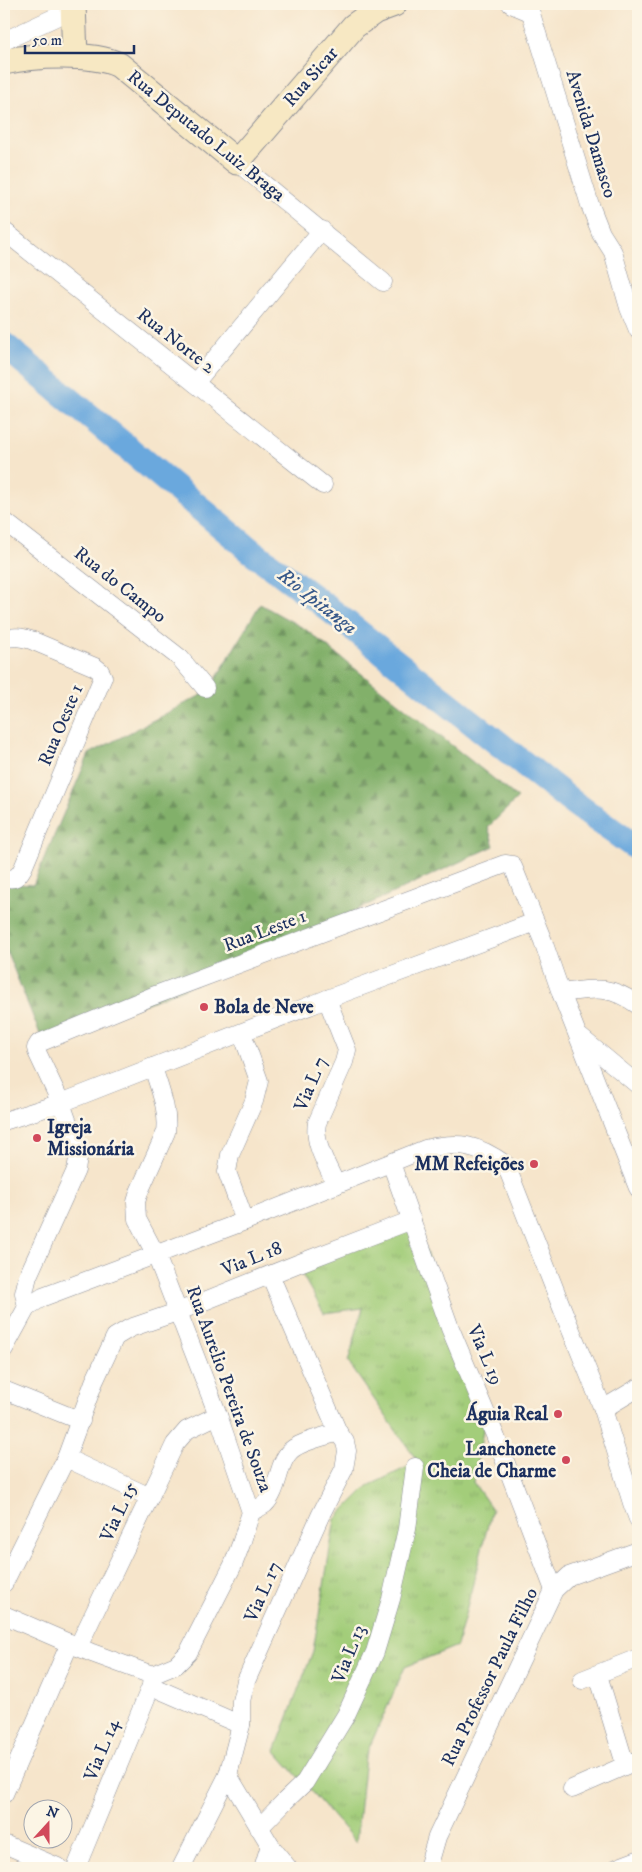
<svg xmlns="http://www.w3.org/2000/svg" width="642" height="1872" font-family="'IM FELL DW Pica',serif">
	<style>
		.grass { fill: url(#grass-tufts); stroke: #5f7e6c }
		.forest { fill: url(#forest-firs); stroke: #4e7064 }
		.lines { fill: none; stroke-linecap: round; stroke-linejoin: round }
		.river { stroke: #6ba8dd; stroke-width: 26 }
		.street-casing { stroke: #888a94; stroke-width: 19 }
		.secondary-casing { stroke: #888a94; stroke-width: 27 }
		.street { stroke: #fff; stroke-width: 18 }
		.secondary { stroke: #f7e8c3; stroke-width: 25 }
		.poi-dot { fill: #d1495b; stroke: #fcf5e5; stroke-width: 2 }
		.labels { text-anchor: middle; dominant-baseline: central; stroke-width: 5; stroke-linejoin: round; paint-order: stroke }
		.street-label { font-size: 19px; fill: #1b2f5e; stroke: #fcf5e5 }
		.poi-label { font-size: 19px; font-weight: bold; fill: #1b2f5e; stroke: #fcf5e5; text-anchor: end }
		.water-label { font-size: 20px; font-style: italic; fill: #37598a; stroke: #fcf5e5 }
	</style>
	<defs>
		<pattern id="grass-tufts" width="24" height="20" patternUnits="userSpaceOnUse" patternTransform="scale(1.25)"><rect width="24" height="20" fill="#a3cd7a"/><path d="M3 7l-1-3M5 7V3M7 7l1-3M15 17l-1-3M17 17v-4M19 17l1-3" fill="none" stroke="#8cb06c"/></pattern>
		<pattern id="forest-firs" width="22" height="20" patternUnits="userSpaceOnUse" patternTransform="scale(1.25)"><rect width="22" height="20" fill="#82b06a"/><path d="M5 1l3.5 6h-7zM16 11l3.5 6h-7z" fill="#6a905a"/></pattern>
	</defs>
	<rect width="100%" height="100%" fill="#fcf5e5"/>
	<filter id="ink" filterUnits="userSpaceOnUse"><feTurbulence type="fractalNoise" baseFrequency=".02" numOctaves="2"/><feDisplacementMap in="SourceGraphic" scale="10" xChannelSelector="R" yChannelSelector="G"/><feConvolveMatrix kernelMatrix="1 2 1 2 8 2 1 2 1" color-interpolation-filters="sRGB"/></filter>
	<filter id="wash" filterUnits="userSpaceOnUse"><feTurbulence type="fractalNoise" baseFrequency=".0096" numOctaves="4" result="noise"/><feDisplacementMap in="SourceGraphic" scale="20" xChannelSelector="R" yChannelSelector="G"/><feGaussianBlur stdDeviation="1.12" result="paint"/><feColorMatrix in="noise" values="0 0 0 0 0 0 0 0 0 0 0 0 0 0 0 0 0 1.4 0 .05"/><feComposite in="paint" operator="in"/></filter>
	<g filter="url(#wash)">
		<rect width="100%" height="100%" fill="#f6e5cb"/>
		<path class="grass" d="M416,1221l68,205 -11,56 19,27 -35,137 -52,21 -40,90 -9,85 -81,-91 38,-100 22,-132 33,-33 50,-24 -70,-100 15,-54 -39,5 -27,-47z"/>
		<path class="forest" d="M260,604l45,25 213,169 -30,29 6,19 -291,135 -159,63 -40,-99v-62l29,2 56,-131 120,-63z"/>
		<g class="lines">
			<path class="river" d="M4,345l246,205 79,59 242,192 67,48"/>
		</g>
	</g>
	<g filter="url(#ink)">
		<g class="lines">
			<g class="street-casing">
				<g id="street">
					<path d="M511,4l19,8"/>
					<path d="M528,4l62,201 11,28 12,19 16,56 9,22"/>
					<path d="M4,41l69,-32"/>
					<path d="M237,162l146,120"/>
					<path d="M4,231l319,254"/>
					<path d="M195,383l127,-153"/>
					<path d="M4,521l176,137 25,30"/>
					<path d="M4,639c10,-3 17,-2 27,1l64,27 5,4 3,6 -80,191c-5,9 -9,13 -19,9"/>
					<path d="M561,993c33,-4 48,-9 77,12"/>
					<path d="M327,999l20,51 -3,12 -27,61c-4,21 11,43 19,62"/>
					<path d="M242,1033l17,48 -5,20 -24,54 -3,17 18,49"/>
					<path d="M580,1037l58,48"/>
					<path d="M4,1121l57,-18 266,-104 208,-77"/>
					<path d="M391,1163l59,165 45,107 59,155"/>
					<path d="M27,1307l-3,-14 4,-17 48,-106 3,-17 -18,-50 -24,-51 -1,-4 3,-5 114,-47 352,-132 7,1 2,4 29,72 18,52 77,195"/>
					<path d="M4,1349l23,-42 16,-10 202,-76 180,-72c34,-8 52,-5 81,16l56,143 41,101 29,94 6,16"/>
					<path d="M4,1390l77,31"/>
					<path d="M603,1409l35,-21"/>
					<path d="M66,1458l84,39"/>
					<path d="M251,1512c5,-3 10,-5 14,-8 15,-15 12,-45 29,-56 12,-8 30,-11 44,-16"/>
					<path d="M4,1583l62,-125 28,-76 21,-45 15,-9 47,-16 120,-48 115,-44"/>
					<path d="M4,1615l88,38 60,22 24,-10 12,-12 45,-88 8,-21 10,-32 -33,-97 -62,-160 -19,-36 -1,-17 3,-10 27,-60c3,-22 -7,-44 -13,-65"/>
					<path d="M78,1647l97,-203 12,-14 31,-15"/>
					<path d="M598,1675l27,89"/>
					<path d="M582,1680l56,-22"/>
					<path d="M151,1686l90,39"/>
					<path d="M228,1775l42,70 18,23"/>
					<path d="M572,1789l66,-29"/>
					<path d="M4,1794l66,-151"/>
					<path d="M259,1828l26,-27 20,-19 41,-67 29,-63 16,-53 16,-70 8,-62"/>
					<path d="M4,1844l56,24"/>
					<path d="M76,1868l75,-182 1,-11"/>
					<path d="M181,1868l47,-93 13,-50v-24l5,-20 75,-167 23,-45 3,-18 -2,-9 -7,-10 -68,-157"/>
					<path d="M263,1868l7,-23"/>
					<path d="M428,1868l9,-31 117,-247 15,-14 69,-25"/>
					<path d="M617,1868l21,-8"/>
				</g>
			</g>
			<g class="secondary-casing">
				<g id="secondary">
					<path d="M73,4l2,52"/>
					<path d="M4,62c29,-7 88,-10 115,3l118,97 117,-136 21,-15 19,-7"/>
				</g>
			</g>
			<use href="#street" class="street"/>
			<use href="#secondary" class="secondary"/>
		</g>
	</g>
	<g class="poi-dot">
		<circle cx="204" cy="1007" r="5"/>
		<circle cx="37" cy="1138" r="5"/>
		<circle cx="534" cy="1164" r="5"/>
		<circle cx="558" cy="1414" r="5"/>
		<circle cx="566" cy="1460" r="5"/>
	</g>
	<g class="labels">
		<g class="street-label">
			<text transform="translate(311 77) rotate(-49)">Rua Sicar</text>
			<text transform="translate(591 134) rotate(73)">Avenida Damasco</text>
			<text transform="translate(206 136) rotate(39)">Rua Deputado Luiz Braga</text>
			<text transform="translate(176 341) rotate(38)">Rua Norte 2</text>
			<text transform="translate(120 585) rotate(38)">Rua do Campo</text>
			<text transform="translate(61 725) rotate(-67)">Rua Oeste 1</text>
			<text transform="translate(265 931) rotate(-21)">Rua Leste 1</text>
			<text transform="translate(311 1084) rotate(-67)">Via L 7</text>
			<text transform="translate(252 1259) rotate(-22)">Via L 18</text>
			<text transform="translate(485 1355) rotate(67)">Via L 19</text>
			<text transform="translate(229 1389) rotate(70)">Rua Aurelio Pereira de Souza</text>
			<text transform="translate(119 1512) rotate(-65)">Via L 15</text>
			<text transform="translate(263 1592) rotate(-66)">Via L 17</text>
			<text transform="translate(349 1654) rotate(-68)">Via L 13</text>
			<text transform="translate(490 1677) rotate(-64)">Rua Professor Paula Filho</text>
			<text transform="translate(102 1750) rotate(-68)">Via L 14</text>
		</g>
		<g class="poi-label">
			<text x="214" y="1007" text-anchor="start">Bola de Neve</text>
			<text x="47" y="1127" text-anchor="start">Igreja<tspan x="47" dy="22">Missionária</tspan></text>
			<text x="524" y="1164">MM Refeições</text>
			<text x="548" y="1414">Águia Real</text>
			<text x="556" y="1449">Lanchonete<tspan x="556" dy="22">Cheia de Charme</tspan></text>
		</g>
		<g class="water-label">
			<text transform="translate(317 602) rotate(38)">Rio Ipitanga</text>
		</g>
	</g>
	<rect width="642" height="1872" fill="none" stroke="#fcf5e5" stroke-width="20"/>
	<g transform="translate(48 1824) rotate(21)"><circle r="24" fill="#fcf5e5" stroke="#a2a6af"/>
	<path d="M0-4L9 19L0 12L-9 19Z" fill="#d1495b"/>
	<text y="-8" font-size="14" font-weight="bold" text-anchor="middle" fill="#1b2f5e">N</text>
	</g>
	<path d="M25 45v8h109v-8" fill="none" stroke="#1b2f5e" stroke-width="2.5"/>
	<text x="32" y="45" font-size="15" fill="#1b2f5e" stroke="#fcf5e5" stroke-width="4" paint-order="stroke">50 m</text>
</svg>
